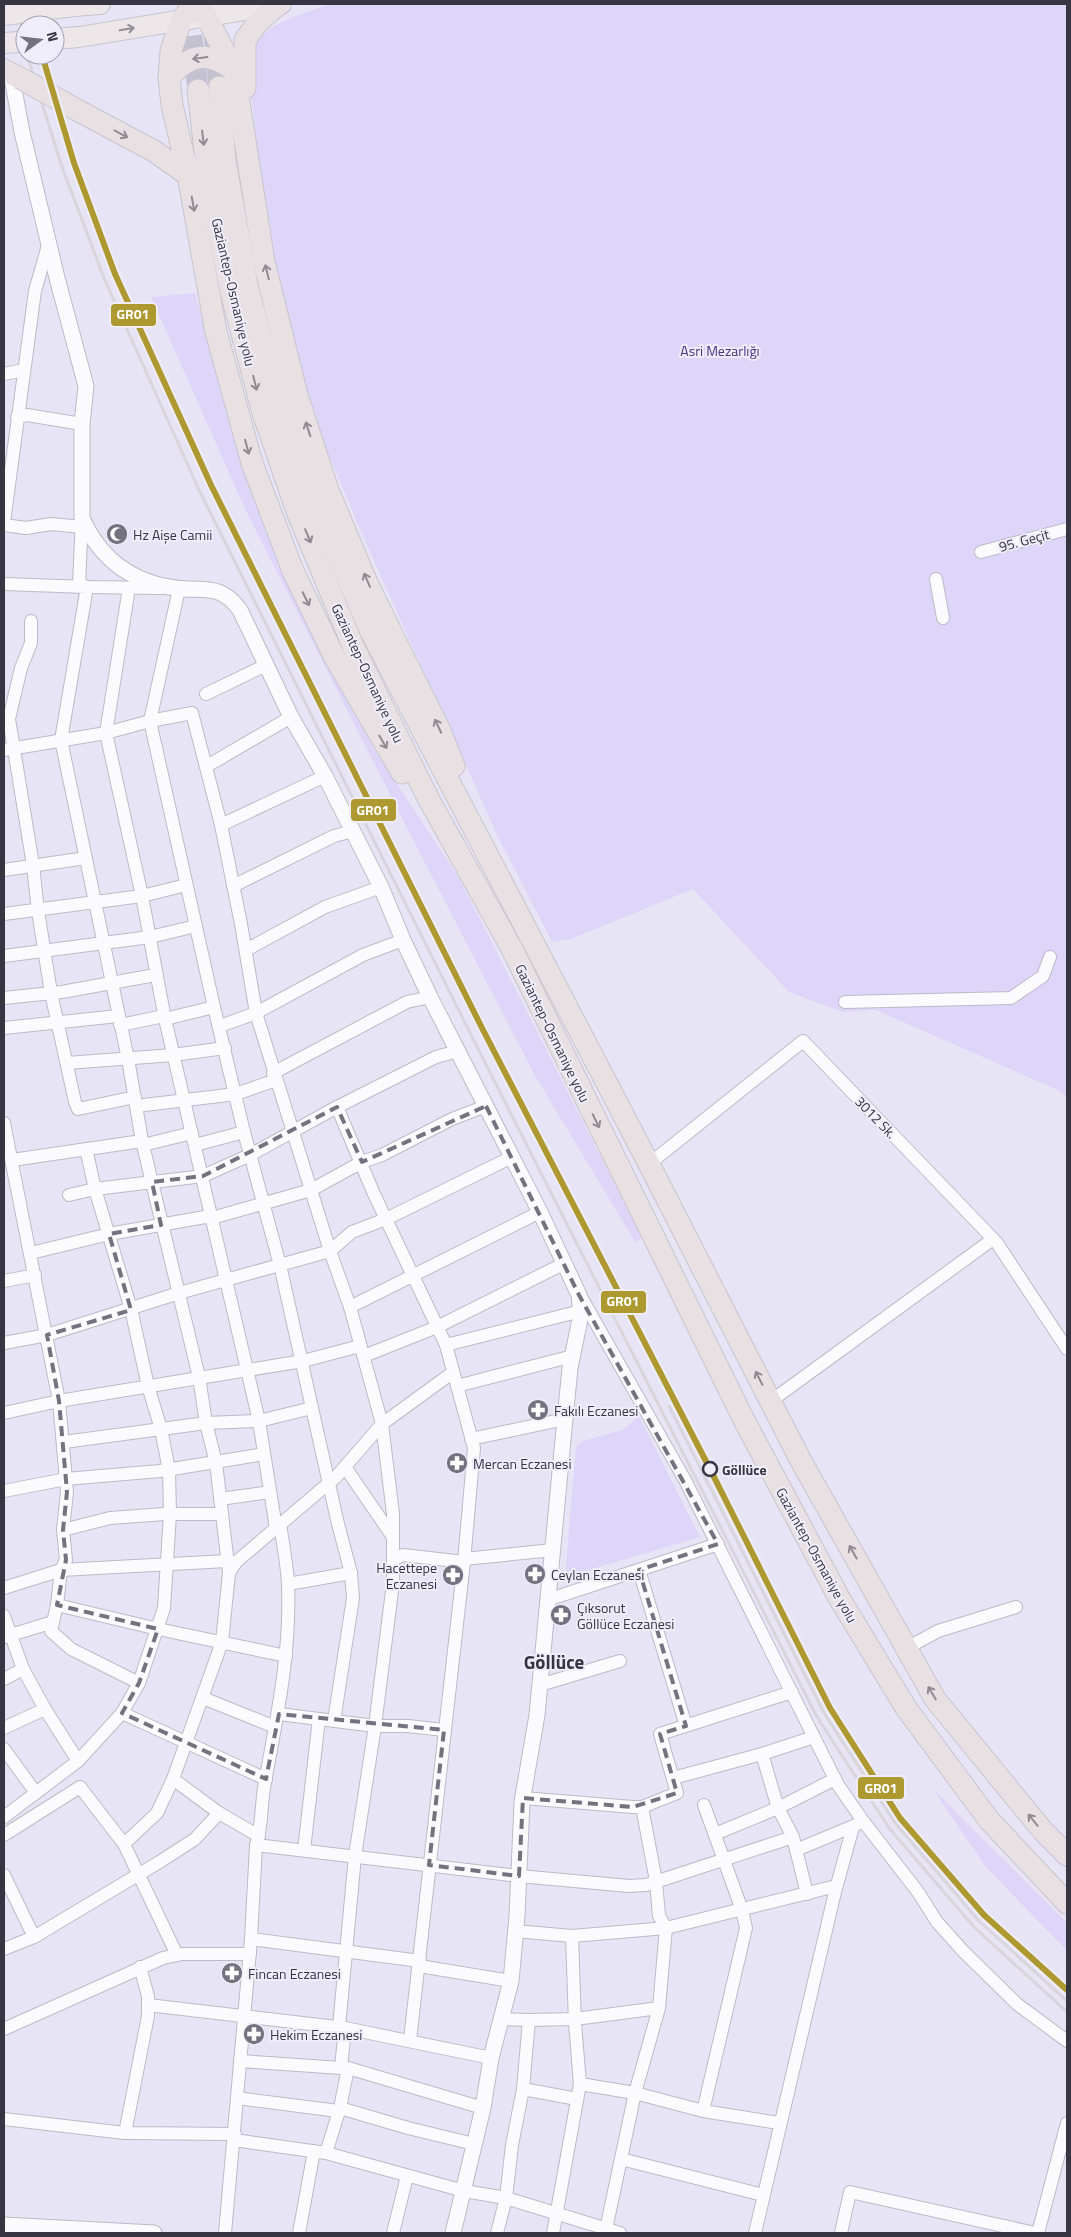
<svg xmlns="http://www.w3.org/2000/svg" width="1071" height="2237" font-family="'Titillium Web',sans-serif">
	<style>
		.green { fill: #ddd6f9 }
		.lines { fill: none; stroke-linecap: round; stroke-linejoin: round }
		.trunk-tunnel { stroke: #c4c1d1; stroke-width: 21; stroke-dasharray: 21 11; stroke-linecap: butt }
		.minor-casing { stroke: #bdbac7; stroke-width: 14 }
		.tertiary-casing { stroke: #bdbac7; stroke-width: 17 }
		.primary-casing { stroke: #c7c5ce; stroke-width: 22 }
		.trunk-casing { stroke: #c7c5ce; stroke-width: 23 }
		.minor { stroke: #fbfbfe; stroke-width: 12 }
		.tertiary { stroke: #fbfbfe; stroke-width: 15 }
		.primary { stroke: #eee7ea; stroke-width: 20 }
		.trunk { stroke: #e9e0e4; stroke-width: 21 }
		.rail { stroke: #d8d6dc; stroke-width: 3 }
		.primary-bridge-casing { stroke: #c7c5ce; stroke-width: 22; stroke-linecap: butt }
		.trunk-bridge-casing { stroke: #c7c5ce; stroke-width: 23; stroke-linecap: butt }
		.primary-bridge { stroke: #eee7ea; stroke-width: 20 }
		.trunk-bridge { stroke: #e9e0e4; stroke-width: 21 }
		.rail-1-casing { stroke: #efedfa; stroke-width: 10 }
		.rail-1 { stroke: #ae9830; stroke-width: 6 }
		.oneway { stroke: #928e96 }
		.oneway2 { stroke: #908a92 }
		.marked { fill: none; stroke: #757280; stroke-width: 4; stroke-dasharray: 10 6; stroke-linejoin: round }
		.stop-dot { fill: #efedfa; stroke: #373541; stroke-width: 2.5 }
		.labels { text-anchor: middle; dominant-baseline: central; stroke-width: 4; stroke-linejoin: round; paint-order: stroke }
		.street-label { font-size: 14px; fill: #373541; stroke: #efedfa }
		.park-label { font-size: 14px; fill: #4c3283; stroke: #efedfa }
		.poi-label { font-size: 14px; fill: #373541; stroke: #efedfa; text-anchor: start }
		.stop-label { font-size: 14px; font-weight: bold; fill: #373541; stroke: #efedfa; text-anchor: start }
		.district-label { font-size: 19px; font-weight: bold; fill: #373541; stroke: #efedfa }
		.line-badge { stroke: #efedfa; stroke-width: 2 }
		.badge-label { font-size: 14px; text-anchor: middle; font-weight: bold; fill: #fff }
	</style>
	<rect width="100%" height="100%" fill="#e7e4f5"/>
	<g class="green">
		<path d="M331,4h736v1093l-7,-6 -184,-81 -34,2 -53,-20 -96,-103 -122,50 -19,3 -54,-105 -132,-294 -46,-108 -49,-174 -23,-191c2,-8 3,-20 7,-27 12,-20 55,-32 76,-39z"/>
		<path d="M195,293l29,106 94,243 56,107 85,129 183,360 -7,4 -101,-168 -125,-242 -164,-323 -94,-212z"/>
		<path d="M639,1416l61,121 -135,40 11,-130 7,-6 39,-11z"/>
		<path d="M933,1789l134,134v28l-82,-85z"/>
	</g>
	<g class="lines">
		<g class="trunk-tunnel">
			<path d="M188,4l10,86"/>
			<path d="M211,4l8,83"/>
		</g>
		<g class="minor-casing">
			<g id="minor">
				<path d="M4,374l20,-4"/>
				<path d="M17,417l10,-2 55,9"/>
				<path d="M82,518l-3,65 8,4 74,1"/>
				<path d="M4,522l31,-231 14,-49"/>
				<path d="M4,525l22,3 25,-4 31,3"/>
				<path d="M981,552l86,-23"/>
				<path d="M936,579l7,39"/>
				<path d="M4,584l83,3 -26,153 67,319 14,82 57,236 7,46 10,40 13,110"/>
				<path d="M129,588l-23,145 36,163 23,123 94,402 17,107"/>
				<path d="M179,589l-29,132 64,286 30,125 36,133 58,259 13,49"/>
				<path d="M31,621v22l-10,25 -12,51 24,146 5,46 13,82 24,109 3,7 57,-12"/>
				<path d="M206,694l60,-29"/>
				<path d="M4,750l102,-17 44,-12 42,-8 29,112 20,99 15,89 74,238 20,56 32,117 11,90v69l-18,143 -20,130 -16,171"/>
				<path d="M207,766l84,-49"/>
				<path d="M221,825l104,-49"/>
				<path d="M4,870l82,-12"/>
				<path d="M233,886l101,-50 19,-5"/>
				<path d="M4,914l138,-18 44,-11"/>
				<path d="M246,950l79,-43 56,-20"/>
				<path d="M4,956l146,-19 46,-11"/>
				<path d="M4,998l58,-6 93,-17"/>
				<path d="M845,1002l166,-4 32,-22 7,-19"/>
				<path d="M165,1019l49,-12"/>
				<path d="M120,1025l44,-9"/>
				<path d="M220,1026l36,-13 107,-58 40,-15"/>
				<path d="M4,1028l114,-12"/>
				<path d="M67,1063l106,-8 52,-7"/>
				<path d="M273,1073l134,-71 23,-5"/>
				<path d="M136,1106l100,-12 40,-14"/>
				<path d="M337,1107l37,87 72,151 28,103 -10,114 -54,478"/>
				<path d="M4,1123l55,278 8,91 -4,38 3,30 -5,10 -57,18"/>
				<path d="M143,1145l49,-12"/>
				<path d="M195,1145l49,-13"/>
				<path d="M12,1160l130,-19"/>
				<path d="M649,1164l154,-123 194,202 70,106"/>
				<path d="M69,1195l26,-6 108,-13 47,-21 87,-48 99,-50 22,-6"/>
				<path d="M31,1253l78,-19 96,-17 7,1 99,-28 51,-28 20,-7 70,-36 34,-13"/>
				<path d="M4,1281l31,-6"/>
				<path d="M581,1297l104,183 153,305 25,36 55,71 19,30 26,29 54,53 50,37"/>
				<path d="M350,1307l190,-95"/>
				<path d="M4,1343l43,-8 132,-42 151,-42 22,-19 34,-13 126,-62"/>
				<path d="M446,1345l135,-34"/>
				<path d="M364,1356l73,-29 128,-64"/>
				<path d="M457,1386l116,-30"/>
				<path d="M771,1401l222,-162"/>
				<path d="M4,1413l55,-12 244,-40 57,-15"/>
				<path d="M471,1439l94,-20"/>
				<path d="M64,1442l142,-19 53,-2 53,-13"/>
				<path d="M345,1467l48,70"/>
				<path d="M4,1491l62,-12 94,-8 104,-17"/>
				<path d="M220,1499l50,-7"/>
				<path d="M63,1530l47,-12 55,-4h57"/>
				<path d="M394,1559l9,-4 61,7"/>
				<path d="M464,1559l89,-9"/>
				<path d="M639,1570l47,156"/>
				<path d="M288,1584l63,-11 2,25 -19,123"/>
				<path d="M547,1600l171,-56"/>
				<path d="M57,1605l101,24 128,27"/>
				<path d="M4,1616l19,53 22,40 33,52"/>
				<path d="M4,1637l49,-15"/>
				<path d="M907,1648l31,-17 78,-24"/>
				<path d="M4,1679l19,-10"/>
				<path d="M139,1683l-68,-34 -20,-18 6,-26 4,-35 166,-9"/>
				<path d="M540,1685l80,-24"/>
				<path d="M203,1698l72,29"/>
				<path d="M122,1713l144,66"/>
				<path d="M279,1714l96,12h33l36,4"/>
				<path d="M4,1728l41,-19"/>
				<path d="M4,1749l32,44"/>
				<path d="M762,1754l16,54 15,29 14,57"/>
				<path d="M673,1778l89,-24 52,-17"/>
				<path d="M173,1779l46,34 40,23"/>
				<path d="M523,1798l110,9h9l35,-14 -17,-59 132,-42"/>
				<path d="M4,1817l74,-56 44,-48 17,-30 25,-75 6,-94 -1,-44 -8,-41 -13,-43 -17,-77 -36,-120 -9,-40"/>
				<path d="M715,1834l63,-26 57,-29"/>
				<path d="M4,1835l76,-48 44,57 53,111"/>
				<path d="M124,1844l33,-31 16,-34 49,-137 7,-69 7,-11 100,-85 46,-53 70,-51"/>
				<path d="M256,1845l263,31 110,10 17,-1 147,-48"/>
				<path d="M304,1850l15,-131"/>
				<path d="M796,1850l60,-25"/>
				<path d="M4,1875l30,62"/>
				<path d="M515,1931l57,5 94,-8 170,-42"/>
				<path d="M572,1936l3,87 5,61"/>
				<path d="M251,1939l169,22"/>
				<path d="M4,1949l30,-12 127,-76 34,-22 24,-26"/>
				<path d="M419,1966l92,15"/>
				<path d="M148,2005l197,23 146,30"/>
				<path d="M501,2019l28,1 -6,69 54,10"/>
				<path d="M529,2020l46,-1 84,-11"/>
				<path d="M4,2029l159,-71 19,-4h68"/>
				<path d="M240,2061l101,7"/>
				<path d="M348,2068l135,40"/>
				<path d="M237,2098l101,13"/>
				<path d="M340,2108l68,20 66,16"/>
				<path d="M703,2111l43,-183 -4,-18 -38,-105"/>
				<path d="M4,2119l121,14 110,1"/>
				<path d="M125,2133l23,-117v-20l-8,-29"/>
				<path d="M234,2140l92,13 138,38 42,7 114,35"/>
				<path d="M326,2153l14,-45 8,-40h-7l4,-40"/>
				<path d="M621,2159l142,36"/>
				<path d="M606,2229l29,-136 24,-85 7,-80 -7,-12 -3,-35 -14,-74"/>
				<path d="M225,2233l26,-294 5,-94c6,-18 5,-38 8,-57 12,-68 27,-133 24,-204 -1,-20 -5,-40 -8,-60"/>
				<path d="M299,2233l15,-82"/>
				<path d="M393,2233l14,-57"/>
				<path d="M497,2233l9,-35 6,-53 11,-56"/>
				<path d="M553,2233l27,-149 55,9 68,18 76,12"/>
				<path d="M755,2233l80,-341 18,-65"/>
				<path d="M841,2233l9,-41 185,41"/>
				<path d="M1038,2233l29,-110"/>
			</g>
		</g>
		<g class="tertiary-casing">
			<g id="tertiary">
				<path d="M11,73l11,59 35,146 29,108 -4,38v94c18,41 49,64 93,70 30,4 45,-5 65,22l51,107 34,59 56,111 22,53 27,57 110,215 39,83 2,19 -11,54 -5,51 -28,296 -15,87 -5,114 -6,65 -20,77 -8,50 -30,125"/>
				<path d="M4,2225l150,8"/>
			</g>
		</g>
		<g class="primary-casing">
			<g id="primary">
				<path d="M74,6l26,-2"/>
				<path d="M55,39l24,-2 202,-33"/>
				<path d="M4,43l15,-1"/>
			</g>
		</g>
		<g class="trunk-casing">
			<g id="trunk">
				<path d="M190,4l16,12 28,54 30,192 33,133 31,95 40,95 72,146 14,35"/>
				<path d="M195,4l-14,16 -10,31 -2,27 3,27 16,70 28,157 36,131 41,108 41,85 68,117"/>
				<path d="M4,70l16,8"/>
				<path d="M169,78c21,-25 39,-27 65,-8"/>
				<path d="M219,87l6,73 22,125 33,123 34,92 57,132 278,532 152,297 134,238 108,132 24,24"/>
				<path d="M245,88v-48l13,-18 21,-18"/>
				<path d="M198,90l9,78 24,124 32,121 35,101 55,132 75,152 84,151 232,471 94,176 68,112 83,112 78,83"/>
				<path d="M79,111l75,40 34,24"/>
			</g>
		</g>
		<use href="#minor" class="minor"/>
		<use href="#tertiary" class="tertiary"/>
		<use href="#primary" class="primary"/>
		<use href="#trunk" class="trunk"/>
		<g class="rail">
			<path d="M18,4l7,41"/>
			<path d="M27,55l35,112 42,111 95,212 272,545 346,682 72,111 85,99 93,85"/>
			<path d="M669,1406l155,307 71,110 84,98 88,80"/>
		</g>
		<g class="primary-bridge-casing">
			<g id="primary-bridge">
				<path d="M4,15l70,-9"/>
				<path d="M19,42h6"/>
			</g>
		</g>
		<g class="trunk-bridge-casing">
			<path id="trunk-bridge" d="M20,78l59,33"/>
		</g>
		<use href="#primary-bridge" class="primary-bridge"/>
		<use href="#trunk-bridge" class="trunk-bridge"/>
		<g class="rail-1-casing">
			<path id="rail-1" d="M42,55l32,108 41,111 96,211 271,543 228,441 120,239 70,110 84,97 83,75"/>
		</g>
		<use href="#rail-1" class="rail-1"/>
	</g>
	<defs><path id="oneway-shaft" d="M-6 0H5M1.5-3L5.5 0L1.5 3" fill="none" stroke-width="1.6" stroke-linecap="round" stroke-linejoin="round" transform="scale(1.25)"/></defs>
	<use class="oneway" href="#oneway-shaft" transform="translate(127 29) rotate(-10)"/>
	<g class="oneway2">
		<use href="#oneway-shaft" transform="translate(200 58) rotate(172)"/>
		<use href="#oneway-shaft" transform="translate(121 134) rotate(28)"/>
		<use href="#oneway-shaft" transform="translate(203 138) rotate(83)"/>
		<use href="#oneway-shaft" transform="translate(193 204) rotate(80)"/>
		<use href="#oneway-shaft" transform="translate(267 272) rotate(-104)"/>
		<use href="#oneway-shaft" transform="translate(255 383) rotate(76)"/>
		<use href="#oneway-shaft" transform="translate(308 429) rotate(-108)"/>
		<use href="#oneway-shaft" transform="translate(247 447) rotate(75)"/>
		<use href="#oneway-shaft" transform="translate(308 536) rotate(67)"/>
		<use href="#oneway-shaft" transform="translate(367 580) rotate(-114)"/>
		<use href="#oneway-shaft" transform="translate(306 599) rotate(64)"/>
		<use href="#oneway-shaft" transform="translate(438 726) rotate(-115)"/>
		<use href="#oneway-shaft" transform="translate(383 742) rotate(60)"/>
		<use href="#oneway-shaft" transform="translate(596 1121) rotate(64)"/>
		<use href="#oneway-shaft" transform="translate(759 1378) rotate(-117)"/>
		<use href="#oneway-shaft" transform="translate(853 1552) rotate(-119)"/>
		<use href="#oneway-shaft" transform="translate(932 1693) rotate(-121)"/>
		<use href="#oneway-shaft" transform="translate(1033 1820) rotate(-129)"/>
	</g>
	<path class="marked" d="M486,1106l93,189 139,249 -79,26 47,156 -26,8 17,59 -44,14 -110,-9 -4,78 -90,-11 15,-135 -165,-16 -13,65 -144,-66 17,-30 19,-54 -101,-24 9,-45 -3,-30 4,-38 -8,-91 -12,-66 84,-25 -22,-76 52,-9 -9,-43 51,-6 134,-69 25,55z"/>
	<defs>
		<g id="mosque-disc" transform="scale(1.125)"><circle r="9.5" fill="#757280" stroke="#efedfa"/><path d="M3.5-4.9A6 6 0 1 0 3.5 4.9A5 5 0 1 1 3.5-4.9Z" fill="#fff"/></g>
		<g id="pharmacy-disc" transform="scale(1.125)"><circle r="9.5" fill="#757280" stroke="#efedfa"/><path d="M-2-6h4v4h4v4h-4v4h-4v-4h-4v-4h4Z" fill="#fff"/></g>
	</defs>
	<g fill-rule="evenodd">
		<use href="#mosque-disc" x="117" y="534"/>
		<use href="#pharmacy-disc" x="538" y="1410"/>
		<use href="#pharmacy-disc" x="457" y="1463"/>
		<use href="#pharmacy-disc" x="535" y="1574"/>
		<use href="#pharmacy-disc" x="453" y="1575"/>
		<use href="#pharmacy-disc" x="561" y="1615"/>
		<use href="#pharmacy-disc" x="232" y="1973"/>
		<use href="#pharmacy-disc" x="254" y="2034"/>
	</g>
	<circle class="stop-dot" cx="710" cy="1469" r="7"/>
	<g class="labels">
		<g class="street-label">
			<text transform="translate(234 292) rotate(77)">Gaziantep-Osmaniye yolu</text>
			<text transform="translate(1024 540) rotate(-15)">95. Geçit</text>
			<text transform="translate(368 673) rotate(65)">Gaziantep-Osmaniye yolu</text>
			<text transform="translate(553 1033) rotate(64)">Gaziantep-Osmaniye yolu</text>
			<text transform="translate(876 1117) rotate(46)">3012 Sk.</text>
			<text transform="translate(817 1555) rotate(61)">Gaziantep-Osmaniye yolu</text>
		</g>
		<g class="park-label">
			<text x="720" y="350">Asri Mezarlığı</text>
		</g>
		<g class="poi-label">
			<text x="133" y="534">Hz Aişe Camii</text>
			<text x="554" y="1410">Fakılı Eczanesi</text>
			<text x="473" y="1463">Mercan Eczanesi</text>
			<text x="437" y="1567" text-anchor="end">Hacettepe<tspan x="437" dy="16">Eczanesi</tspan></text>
			<text x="551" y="1574">Ceylan Eczanesi</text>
			<text x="577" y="1607">Çıksorut<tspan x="577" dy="16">Göllüce Eczanesi</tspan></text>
			<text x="248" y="1973">Fincan Eczanesi</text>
			<text x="270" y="2034">Hekim Eczanesi</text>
		</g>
		<g class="stop-label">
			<text x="722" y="1469">Göllüce</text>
		</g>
		<g class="district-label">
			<text x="554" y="1661">Göllüce</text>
		</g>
	</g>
	<g class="line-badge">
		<rect x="110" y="303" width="47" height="24" rx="5" fill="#ae9830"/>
		<rect x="350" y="798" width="47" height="24" rx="5" fill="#ae9830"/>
		<rect x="600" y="1290" width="47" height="24" rx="5" fill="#ae9830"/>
		<rect x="857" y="1776" width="48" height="24" rx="5" fill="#ae9830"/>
	</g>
	<g class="badge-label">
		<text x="133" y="319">GR01</text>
		<text x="373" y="815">GR01</text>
		<text x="623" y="1306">GR01</text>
		<text x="881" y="1793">GR01</text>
	</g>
	<rect width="1071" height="2237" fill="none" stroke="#373541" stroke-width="10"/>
	<g transform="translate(40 40) rotate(75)"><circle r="24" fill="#efedfa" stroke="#a5a3b0"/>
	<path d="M0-4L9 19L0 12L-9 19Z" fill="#757280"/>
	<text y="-8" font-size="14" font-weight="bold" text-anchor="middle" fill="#373541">N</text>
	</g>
</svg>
